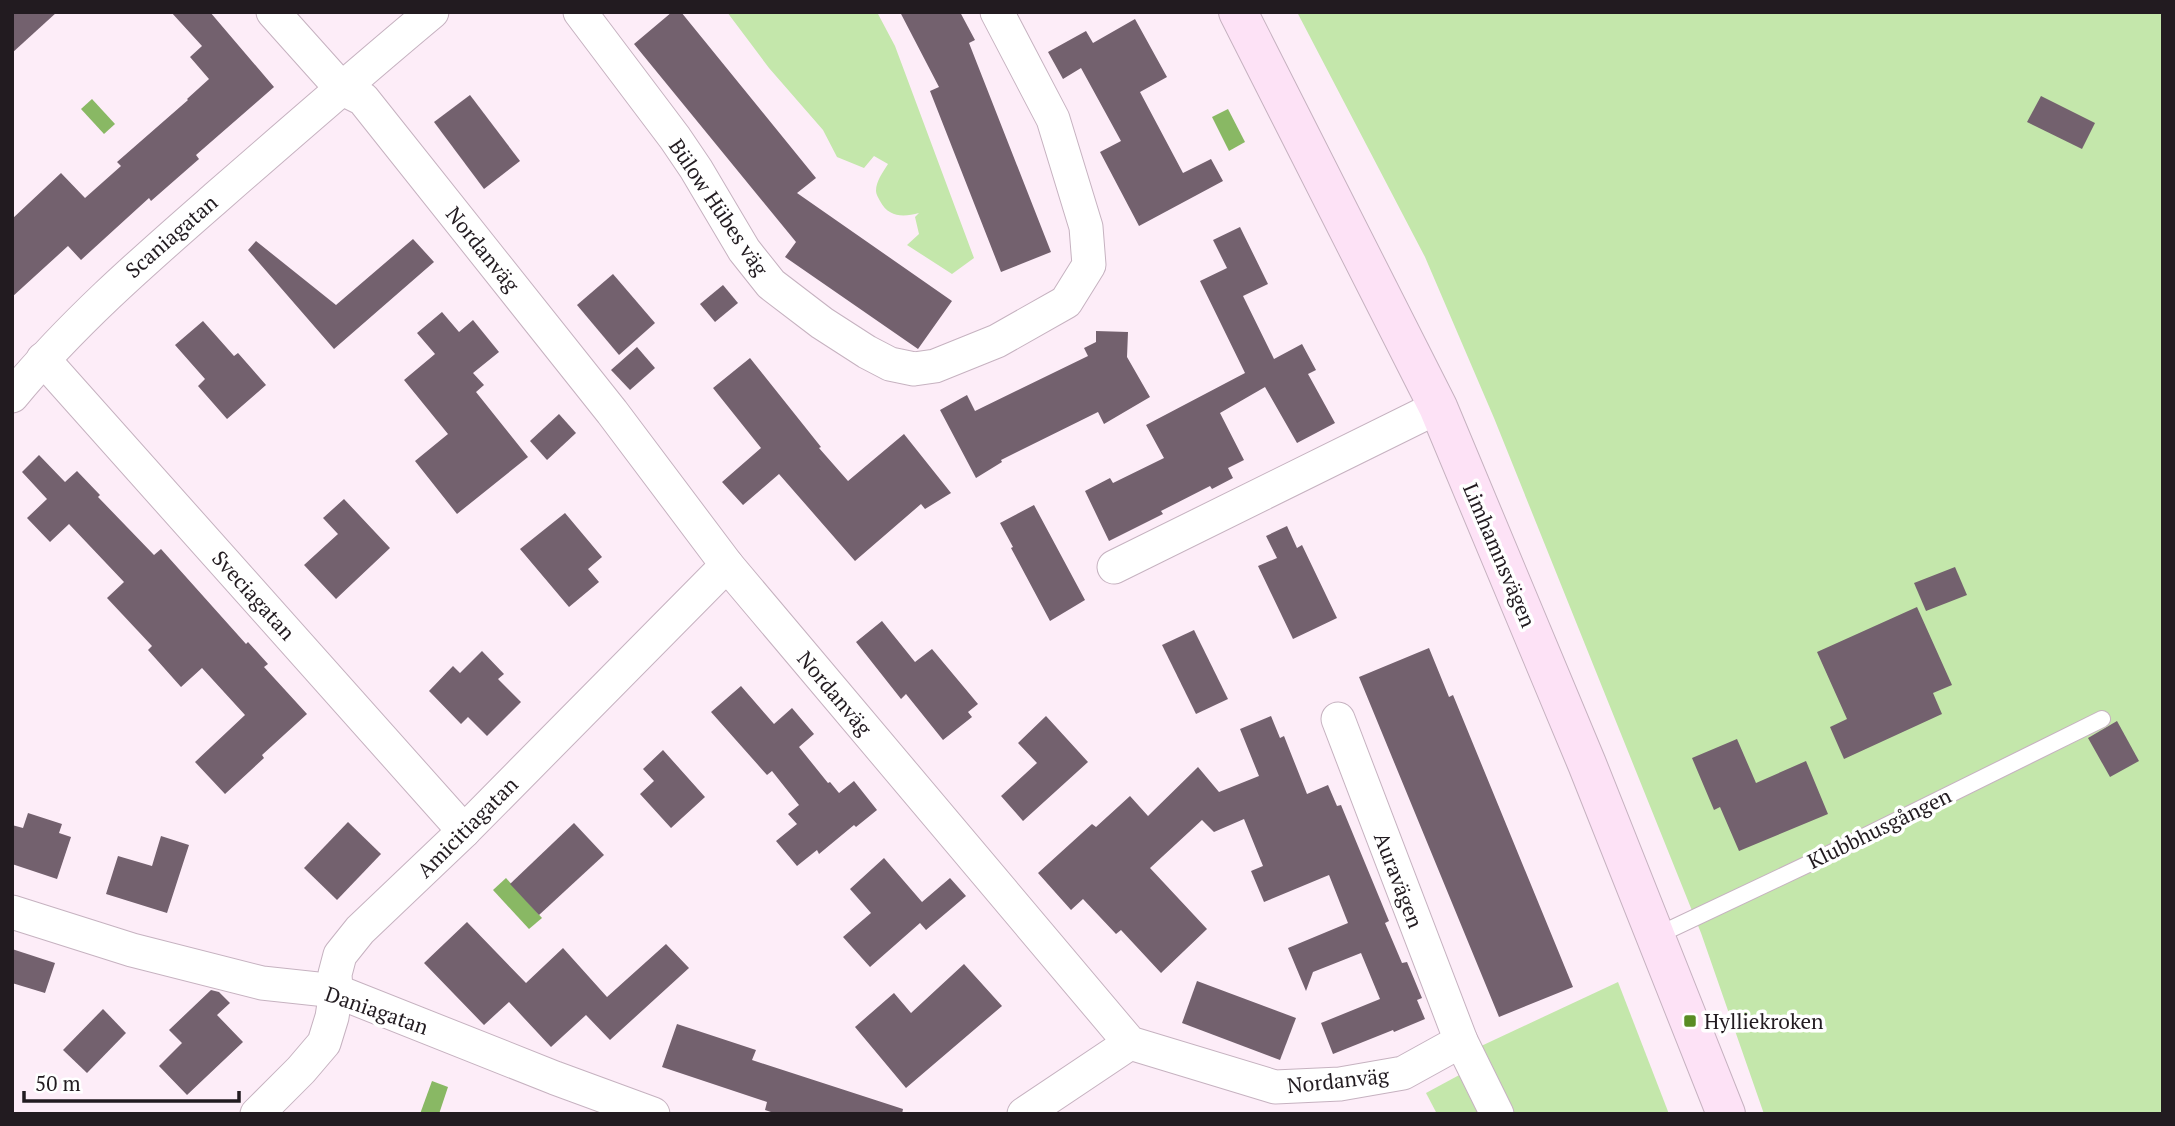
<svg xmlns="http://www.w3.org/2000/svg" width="2175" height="1126" font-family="'PT Serif',serif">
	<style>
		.green { fill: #c4e7ab }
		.water { fill: #89b864 }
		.building { fill: #73616e }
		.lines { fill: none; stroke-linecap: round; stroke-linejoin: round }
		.lane-casing { stroke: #c6b2c0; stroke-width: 18 }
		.street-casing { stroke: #c6b2c0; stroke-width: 35 }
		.secondary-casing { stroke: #c6b2c0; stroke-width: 40 }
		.lane { stroke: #fff; stroke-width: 16 }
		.street { stroke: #fff; stroke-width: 33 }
		.secondary { stroke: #fde2f6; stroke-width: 38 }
		.poi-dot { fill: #598c25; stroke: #fff; stroke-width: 2.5 }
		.labels { text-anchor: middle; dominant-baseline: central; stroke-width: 7; stroke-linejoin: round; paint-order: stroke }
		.street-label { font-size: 21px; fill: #221b20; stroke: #fff }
		.poi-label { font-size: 21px; fill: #221b20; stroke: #fff; text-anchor: start }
	</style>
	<rect width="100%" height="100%" fill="#fdedf8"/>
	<g class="green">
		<path d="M727,12h150l18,34 79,212 -22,16 -45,-29 12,-11 -4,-17 4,-4c-15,4 -30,5 -39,-12 -2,-4 -4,-7 -4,-10 0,-10 7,-19 12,-27l-14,-8 -10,12 -27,-11 -14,-27 -54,-62z"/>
		<path d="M1297,12h866v1102h-399l-63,-181 -207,-515 -69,-161z"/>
		<path d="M1618,982l51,132h-157l-33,-67z"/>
		<path d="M1463,1073l21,41h-47l-11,-21z"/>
	</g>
	<g class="water">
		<path d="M92,99l23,25 -11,10 -23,-25z"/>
		<path d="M1228,109l17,33 -16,9 -17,-34z"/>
		<path d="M506,878l36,40 -13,11 -36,-39z"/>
		<path d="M432,1081l16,6 -9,27h-19z"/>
	</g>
	<g class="building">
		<path d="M12,12h45l-45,41z"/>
		<path d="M171,12h39l64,75 -78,68 3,4 -48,42 -2,-3 -68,62 -13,-14 -56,51v-78l49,-46 24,25 36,-32 -4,-4 71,-62 -1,-1 22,-20 -19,-22 12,-11z"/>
		<path d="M672,12h9l135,166 -19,15 155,108 -34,48 -133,-92 11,-15 -162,-198z"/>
		<path d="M900,12h60l15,28 -6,3 82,209 -50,20 -71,-181 9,-4z"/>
		<path d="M1135,19l32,58 -27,15 43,81 28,-14 12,22 -84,45 -39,-74 21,-11 -40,-73 -18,11 -15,-27 38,-21 7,12z"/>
		<path d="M470,95l50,66 -36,28 -50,-67z"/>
		<path d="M2041,96l54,27 -13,26 -55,-27z"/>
		<path d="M1240,227l28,57 -25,12 31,63 28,-15 14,26 -8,4 27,49 -38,20 -32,-56 -45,26 24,47 -16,8 5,10 -21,11 -2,-3 -49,25 2,3 -54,27 -24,-50 25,-13 3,5 51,-25 -18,-33 99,-52 -45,-92 27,-13 -14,-28z"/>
		<path d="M413,239l21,23 -100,87 -86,-99 8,-9 80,64z"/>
		<path d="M613,274l42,49 -36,32 -42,-50z"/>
		<path d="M723,285l15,18 -23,19 -15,-18z"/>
		<path d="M442,312l17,20 14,-12 26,32 -26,21 11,12 -8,7 52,65 -71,57 -42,-53 33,-27 -44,-54 31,-26 -18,-21z"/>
		<path d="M203,321l31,35 4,-3 28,32 -39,34 -29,-33 7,-7 -30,-34z"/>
		<path d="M1096,331l32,1 -1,25 23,40 -46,27 -6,-12 -97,48 1,2 -26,16 -36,-68 27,-15 8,16 113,-55 -4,-8 12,-6z"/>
		<path d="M637,347l18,21 -25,22 -19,-20z"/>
		<path d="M750,358l71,89 -2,1 29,33 56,-47 47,59 -26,16 -4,-5 -66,57 -76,-87 -36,31 -21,-23 39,-34 -48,-60z"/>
		<path d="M559,414l17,19 -29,27 -17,-19z"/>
		<path d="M39,455l26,27 12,-11 23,24 -2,2 56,58 7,-6 85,95 2,-2 20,22 -4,3 43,47 -45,41 2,3 -39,36 -30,-32 50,-47 -43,-47 -21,19 -33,-37 4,-4 -45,-48 17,-16 -55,-58 -19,18 -23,-24 20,-19 -25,-27z"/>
		<path d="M344,499l46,49 -54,51 -32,-34 34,-31 -15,-16z"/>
		<path d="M1034,505l51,95 -35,21 -39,-73 2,-1 -13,-24z"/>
		<path d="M565,513l37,44 -14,12 11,13 -30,25 -49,-58z"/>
		<path d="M1287,526l10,22 5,-3 35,73 -44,21 -35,-73 19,-8 -11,-22z"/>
		<path d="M1955,567l12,28 -41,16 -12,-28z"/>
		<path d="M1917,607l35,78 -19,8 9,21 -98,45 -14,-32 17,-8 -30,-67z"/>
		<path d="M882,621l33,41 17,-13 46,55 -10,8 4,5 -29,23 -37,-46 -5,5 -45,-57z"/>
		<path d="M1194,630l34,69 -32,15 -34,-69z"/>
		<path d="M1429,648l20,49 4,-2 120,292 -74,30 -140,-340z"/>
		<path d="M482,651l22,23 -6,5 23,23 -34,34 -19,-19 -7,7 -32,-33 24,-25 7,7z"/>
		<path d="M741,686l33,38 18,-16 22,26 -15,13 29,36 2,-1 9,11 15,-12 23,29 -21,17 -2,-2 -35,29 -2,-4 -20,16 -21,-25 21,-17 -9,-10 11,-9 -27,-34 -5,4 -56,-63z"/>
		<path d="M1046,716l42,46 -65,59 -22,-25 36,-33 -19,-20z"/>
		<path d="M1271,716l9,22 4,-2 23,58 21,-9 9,21 4,-1 48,116 -4,2 17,40 5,-1 15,36 -5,2 8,19 -31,13 -1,-2 -60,24 -12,-31 59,-24 -19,-46 -48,19 -7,19 -18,-43 60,-25 -19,-48 -65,27 -13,-31 12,-5 -19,-47 -30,13 -12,-12 -52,48 57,61 -46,44 -40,-43 -5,4 -33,-35 -12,11 -33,-37 54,-49 4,3 34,-31 18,20 50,-49 21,25 40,-16 -19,-47z"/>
		<path d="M2117,721l22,40 -29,16 -22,-39z"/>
		<path d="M1737,739l19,44 50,-22 22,53 -89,37 -19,-44 -6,3 -22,-52z"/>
		<path d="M663,750l42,47 -34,31 -31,-34 14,-13 -11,-12z"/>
		<path d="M28,813l34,11 -3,9 12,4 -14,42 -45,-15v-39l11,3z"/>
		<path d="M348,822l33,32 -44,46 -33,-32z"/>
		<path d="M574,823l30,32 -65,60 -29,-31z"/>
		<path d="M161,836l28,9 -22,68 -61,-19 12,-38 34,10z"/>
		<path d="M884,858l38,44 28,-24 16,18 -40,34 -6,-7 -50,44 -27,-30 28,-24 -21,-24z"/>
		<path d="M467,922l59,61 37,-35 44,49 59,-53 23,24 -79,72 -24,-25 -35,32 -42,-45 -25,23 -60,-62z"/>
		<path d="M12,949l43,14 -10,30 -33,-10z"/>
		<path d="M964,964l38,42 -96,82 -51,-61 39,-34 17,20z"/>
		<path d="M1197,981l99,37 -16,42 -98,-37z"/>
		<path d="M211,990l8,2 11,11 -13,12 26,27 -56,53 -28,-29 23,-23 -13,-13z"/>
		<path d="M103,1009l23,24 -39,40 -24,-23z"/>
		<path d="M677,1024l79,26 -4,10 151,49 -1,5h-125l-12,-4 2,-8 -105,-35z"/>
	</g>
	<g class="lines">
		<g class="lane-casing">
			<path id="lane" d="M1656,936l167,-79 279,-138"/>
		</g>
		<g class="street-casing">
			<g id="street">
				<path d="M273,12l68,76 22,11 249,313 115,153 403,478 145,44 65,-3 63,-11 58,-32"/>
				<path d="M580,12l95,126 21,31 48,81 27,34 51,39 45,29 23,12 24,5 21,-3 62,-25 69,-39 23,-37 -3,-38 -33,-108 -56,-107"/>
				<path d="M43,359l421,472"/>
				<path d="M12,396c62,-75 134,-137 206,-200 71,-62 142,-124 214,-184"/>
				<path d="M1114,567l324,-160"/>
				<path d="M1338,719l123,322 36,73"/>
				<path d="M12,912l120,38 130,33 74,8 219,87 98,36"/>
				<path d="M257,1114l44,-44 23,-27 8,-26 4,-26 -1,-17 5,-19 20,-25 104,-99 263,-266"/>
				<path d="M1024,1114l106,-71"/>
			</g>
		</g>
		<g class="secondary-casing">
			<path id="secondary" d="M1238,12l200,395 149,357 139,350"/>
		</g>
		<use href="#lane" class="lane"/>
		<use href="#street" class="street"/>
		<use href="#secondary" class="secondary"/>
	</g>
	<rect class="poi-dot" x="1683" y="1014" width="14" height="14" rx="3.5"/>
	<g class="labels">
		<g class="street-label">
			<text transform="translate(719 207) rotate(56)">Bülow Hübes väg</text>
			<text transform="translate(171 236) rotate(-41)">Scaniagatan</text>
			<text transform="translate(483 249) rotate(51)">Nordanväg</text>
			<text transform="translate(1500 555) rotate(67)">Limhamnsvägen</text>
			<text transform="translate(254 595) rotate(48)">Sveciagatan</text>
			<text transform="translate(835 693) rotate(50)">Nordanväg</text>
			<text transform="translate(467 827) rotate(-45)">Amicitiagatan</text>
			<text transform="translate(1879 828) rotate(-26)">Klubbhusgången</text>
			<text transform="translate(1399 880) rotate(69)">Auravägen</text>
			<text transform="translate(377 1010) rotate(19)">Daniagatan</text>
			<text transform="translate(1338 1080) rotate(-6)">Nordanväg</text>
		</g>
		<g class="poi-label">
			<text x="1704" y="1021">Hylliekroken</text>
		</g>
	</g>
	<rect width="2175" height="1126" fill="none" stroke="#221b20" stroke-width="28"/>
	<path d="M24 1091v10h215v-10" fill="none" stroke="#221b20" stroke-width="3.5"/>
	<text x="35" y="1091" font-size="21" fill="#221b20" stroke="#ffffff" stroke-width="5" paint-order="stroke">50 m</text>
</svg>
